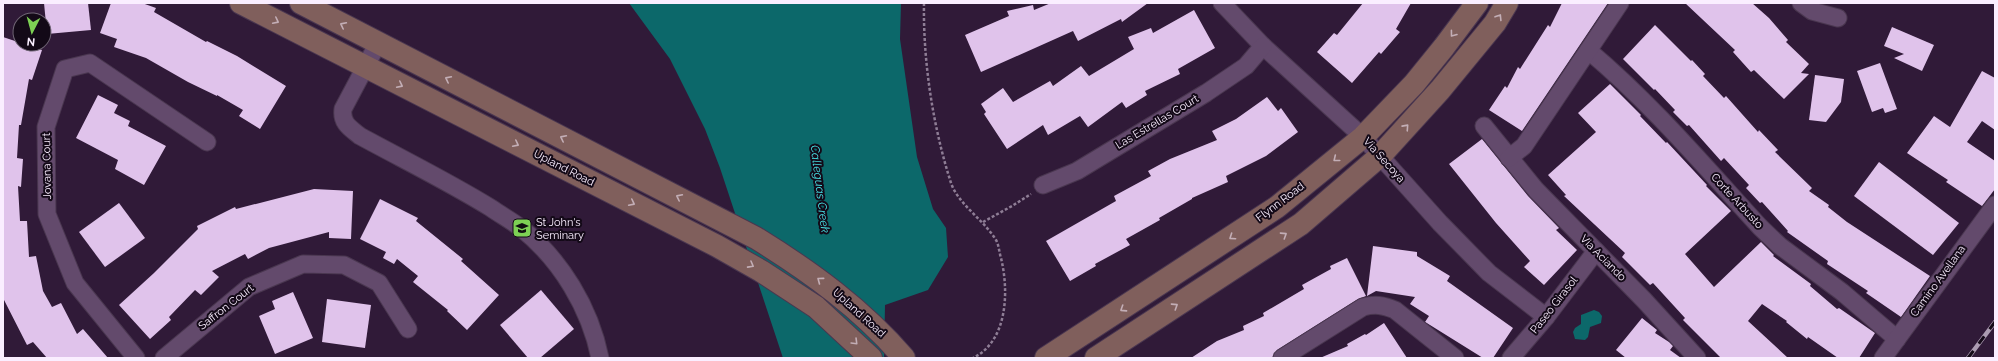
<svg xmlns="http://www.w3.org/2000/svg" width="1998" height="361" font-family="Raleway,sans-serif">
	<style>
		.water { fill: #0c686a }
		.building { fill: #e0c3eb }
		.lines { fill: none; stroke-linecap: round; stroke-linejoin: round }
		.minor-casing { stroke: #4a3750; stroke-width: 19 }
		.secondary-casing { stroke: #4a3750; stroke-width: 24 }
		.path { stroke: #8e7d95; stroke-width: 2.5; stroke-dasharray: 3 2; stroke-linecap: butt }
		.minor { stroke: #634a6c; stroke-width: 17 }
		.secondary { stroke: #805f5c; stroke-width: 22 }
		.rail-casing { stroke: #ab9bb1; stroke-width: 4.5 }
		.rail { stroke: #130917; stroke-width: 3; stroke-dasharray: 9; stroke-linecap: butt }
		.oneway { stroke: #c3aeb6 }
		.labels { text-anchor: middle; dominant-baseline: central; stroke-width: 4; stroke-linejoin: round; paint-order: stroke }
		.street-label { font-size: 11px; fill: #faeeff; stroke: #130917 }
		.poi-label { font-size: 11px; fill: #faeeff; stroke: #130917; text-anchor: start }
		.water-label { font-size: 12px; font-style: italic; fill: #49e5e8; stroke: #130917 }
	</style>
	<rect width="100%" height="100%" fill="#301a38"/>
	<g class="water">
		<path d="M629,3h272l-1,36 17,118 16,52 13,19 2,29 -20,33 -43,15 -1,53h-101l-63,-190 -15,-39 -35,-70z"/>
		<path d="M1594,310l5,2 3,4 -1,7 -11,4 -2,10 -3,3 -10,-1 -2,-7 2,-4 6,-4v-9z"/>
	</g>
	<g class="building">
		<path d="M44,3h44l3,27 -44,4z"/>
		<path d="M111,3h31l14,5 -2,4 52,30 1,-1 30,15 49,30 -26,43 -21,-13 4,-6 -26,-15v1l-29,-14 -42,-24 -32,-11 3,-8 -17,-6z"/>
		<path d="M1051,3h97l-26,19 -1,-3 -43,22 -5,-10 -92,41 -16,-37 44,-19 -2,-5 26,-6 1,5z"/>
		<path d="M1363,3h48l-15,26 4,3 -19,22 -2,-2 -27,31 -35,-31 17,-19 3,2z"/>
		<path d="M1562,3h46l-86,128 -33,-21 16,-24 2,2 11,-21 2,2 28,-44 2,2z"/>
		<path d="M1685,3h67l17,15 19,22 -2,2 23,22 -8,9 8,1 -25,25 -30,-29 -3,2 -18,-20 2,-2z"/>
		<path d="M1194,10l21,38 -37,21 2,5 -35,17 2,4 -21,13 -4,-6 -34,25 -8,-11 -32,19 -5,-10 -36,24 -23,-35 2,-2 -5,-8 22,-16 10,14 37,-21 3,5 28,-20 8,10 45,-27 -6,-12 23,-9 2,5z"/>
		<path d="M1655,25l36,36 1,-1 13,14 -2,2 21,22 2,-2 32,36 1,-2 19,20 -3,2 37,36 -3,3 20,14 -1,2 19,15 83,54 -29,41 -35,-24 2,-2 -41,-27 1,-3 -41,-29 1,-1 -26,-29 -2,1 -14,-15 3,-3 -25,-27 -3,3 -32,-36 -2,1 -14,-14 2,-2 -20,-21 -1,1 -31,-31z"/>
		<path d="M1892,27l42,18 -12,26 -28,-13 10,-4 -20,-8z"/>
		<path d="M3,37l39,13 -10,30 -3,-1 -8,46h-2l-2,33 6,1 -2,28 -3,-1 2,35h7l2,36 7,-1 7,35 9,16 9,-4 16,31 6,-5 25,29h-61l-14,-16 -6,3 -24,-47z"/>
		<path d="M1880,63l17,46 -12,4 -2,-5 -11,4 -15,-41z"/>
		<path d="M1982,71l13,7v52l-13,-9 -15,21 28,19v28l-13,17 -36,-24 2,-2 -41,-27 27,-37 16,11z"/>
		<path d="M1815,75l29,4 -3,23 -15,20 -17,-2z"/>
		<path d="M1610,84l31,31 -1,1 26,27 1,-1 40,43 -1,1 25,25 -46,43 29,33 47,-45 13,13 -1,1 38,28 -1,2 27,23 2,-1 36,25 -16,25h-21l-30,-21 -1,2 -21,-17 1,-1 -25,-17 -14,17 40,37h-67l-38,-38 2,-2 -32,-35 -3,2 -28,-28 3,-4 -61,-57 2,-1 -18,-20 48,-43 -18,-19z"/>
		<path d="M98,95l20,10 -4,8 16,8 -2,5 38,20 -22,39 -29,-16 3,-9 -42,-22z"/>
		<path d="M1267,97l11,14 3,-3 17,24 -32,24 -40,20 2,6 -36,16v1l-33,19 1,2 -34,19 4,6 -35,19 1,2 -26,15 -24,-40 70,-40 -2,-5 37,-20 -3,-5 22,-12 47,-19 -5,-9 24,-12z"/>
		<path d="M1482,139l46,57 31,32 -3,2 21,20 -33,35 -20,-18 6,-6 -34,-38 -47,-59z"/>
		<path d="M1879,162l80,61 -26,32 -79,-59z"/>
		<path d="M314,189l39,2 -2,48 -22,-1v-6l-60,16 -21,11 -3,-5 -33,17 7,6 -18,18 -6,-5 -26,27 2,3 -21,19 -31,-34 35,-32 44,-44 -1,-3 38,-19 1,2z"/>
		<path d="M380,199l38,19 -2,3 47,38 -2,2 38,34 -32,35 -20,-19 1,-1 -35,-28 5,-6 -21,-17 -3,5 -11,-6 3,-6 -26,-13z"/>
		<path d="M119,203l26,35 -40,29 -26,-35z"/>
		<path d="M1373,246l44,6v4l33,20 -3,5 66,47 -20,30h-10l-53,-33 -5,-3 4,-6 -19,-12 5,-7 -39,-6 -9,5z"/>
		<path d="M1347,258l19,38 -8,3 -81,51 -5,8h-81l26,-17 27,-11 -1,-4 21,-10 -1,-3 41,-24 -2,-4 29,-16 -1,-3z"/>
		<path d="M541,290l33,39 -34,29h-12l-28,-33z"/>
		<path d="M293,292l20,46 -38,16 -16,-38 16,-7 -3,-8z"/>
		<path d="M327,299l44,6 -6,43 -43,-6z"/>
		<path d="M1642,318l15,12 -2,3 14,9 4,4 -3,4 11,8h-55l-10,-8z"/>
		<path d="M1384,323l23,35h-87l28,-12 -1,-2 18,-10 1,1z"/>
	</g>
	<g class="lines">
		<g class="minor-casing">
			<g id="minor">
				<path d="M1222,3l41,43 100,91 77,86 49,50 57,44"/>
				<path d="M1801,3l11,8 26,7"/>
				<path d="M378,43l-35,66c-2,14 7,19 17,27 44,24 89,46 131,72 10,7 21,13 30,20 40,32 69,80 79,130"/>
				<path d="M1589,51c63,53 116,116 171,176l20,19 62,46 55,47"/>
				<path d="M1484,126l52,64 108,110 53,58"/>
				<path d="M1509,158l15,-12 96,-143"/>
				<path d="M1043,185l34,-14 129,-78 40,-27 17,-20"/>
				<path d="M136,358l-61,-75 -28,-69 -1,-87 19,-58 25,-6 117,79"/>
				<path d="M164,358l85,-71 54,-23 41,1 35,18 29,46"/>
				<path d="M1282,358l81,-51c12,-3 20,-2 32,3l60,48"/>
				<path d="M1511,358l35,-41 50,-66"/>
				<path d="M1883,358l112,-153"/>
			</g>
		</g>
		<g class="secondary-casing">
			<g id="secondary">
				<path d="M241,3l476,243 44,25 55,36 55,51"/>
				<path d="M301,3l455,235c55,34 106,71 148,120"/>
				<path d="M1046,358l231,-151 86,-70 51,-53 30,-37 33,-44"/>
				<path d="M1096,358l205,-134 79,-68 60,-66 55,-67 12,-20"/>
			</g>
		</g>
		<g class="path">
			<path d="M924,3c-1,59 9,124 27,180 7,21 33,37 45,57 3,5 3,12 5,18 8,33 7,83 -28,100"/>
			<path d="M983,222l29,-16 19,-12"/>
		</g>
		<use href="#minor" class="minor"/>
		<use href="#secondary" class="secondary"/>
		<g class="rail-casing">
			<path id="rail" d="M1968,358l27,-36"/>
		</g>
		<use href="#rail" class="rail"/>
	</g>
	<defs><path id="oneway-chevron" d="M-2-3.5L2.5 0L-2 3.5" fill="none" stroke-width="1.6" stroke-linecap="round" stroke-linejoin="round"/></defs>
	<g class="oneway">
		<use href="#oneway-chevron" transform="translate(1499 17) rotate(-58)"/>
		<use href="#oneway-chevron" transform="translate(276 21) rotate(27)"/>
		<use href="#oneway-chevron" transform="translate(343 25) rotate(-153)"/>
		<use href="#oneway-chevron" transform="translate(1453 34) rotate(127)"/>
		<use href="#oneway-chevron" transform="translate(448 79) rotate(-153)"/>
		<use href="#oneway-chevron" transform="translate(400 85) rotate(27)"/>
		<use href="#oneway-chevron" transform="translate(1406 127) rotate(-48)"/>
		<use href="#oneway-chevron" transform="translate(563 138) rotate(-153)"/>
		<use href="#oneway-chevron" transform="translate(516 144) rotate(27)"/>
		<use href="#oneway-chevron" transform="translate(1336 159) rotate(141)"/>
		<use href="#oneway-chevron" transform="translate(679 197) rotate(-153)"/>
		<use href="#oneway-chevron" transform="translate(632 203) rotate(27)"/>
		<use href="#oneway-chevron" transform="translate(1284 235) rotate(-33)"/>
		<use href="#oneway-chevron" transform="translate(1232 237) rotate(146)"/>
		<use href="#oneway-chevron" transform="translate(751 265) rotate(29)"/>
		<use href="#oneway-chevron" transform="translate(820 280) rotate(-143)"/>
		<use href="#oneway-chevron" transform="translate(1175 306) rotate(-33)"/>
		<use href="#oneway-chevron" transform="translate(1123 309) rotate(147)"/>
		<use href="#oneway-chevron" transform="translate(855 342) rotate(45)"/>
	</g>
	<defs>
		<g id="university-square" transform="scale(1)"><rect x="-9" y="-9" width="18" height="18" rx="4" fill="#7dd154" stroke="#130917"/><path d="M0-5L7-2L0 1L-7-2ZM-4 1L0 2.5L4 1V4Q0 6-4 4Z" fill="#111"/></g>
	</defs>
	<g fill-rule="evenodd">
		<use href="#university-square" x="522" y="228"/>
	</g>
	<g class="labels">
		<g class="street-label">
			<text transform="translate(1157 122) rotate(-31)">Las Estrellas Court</text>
			<text transform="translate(1384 160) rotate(48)">Via Secoya</text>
			<text transform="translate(47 166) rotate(-91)">Jovana Court</text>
			<text transform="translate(564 168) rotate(27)">Upland Road</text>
			<text transform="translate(1737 201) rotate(47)">Corte Arbusto</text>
			<text transform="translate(1280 202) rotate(-37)">Flynn Road</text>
			<text transform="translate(1603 258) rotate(45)">Via Aciando</text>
			<text transform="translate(1938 281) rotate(-54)">Camino Avellana</text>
			<text transform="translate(1554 305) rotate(-52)">Paseo Girasol</text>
			<text transform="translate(226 307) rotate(-38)">Saffron Court</text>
			<text transform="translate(859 313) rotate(42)">Upland Road</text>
		</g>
		<g class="poi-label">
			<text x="536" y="222">St John's<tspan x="536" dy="13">Seminary</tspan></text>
		</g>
		<g class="water-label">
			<text transform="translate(820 189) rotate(83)">Calleguas Creek</text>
		</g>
	</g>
	<rect width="1998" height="361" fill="none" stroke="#faeeff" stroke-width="8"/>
	<g transform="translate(32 32) rotate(186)"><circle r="19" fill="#130917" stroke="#6f6574"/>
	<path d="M0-3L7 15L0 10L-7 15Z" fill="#7dd154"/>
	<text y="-6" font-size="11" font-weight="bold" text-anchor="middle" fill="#faeeff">N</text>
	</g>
</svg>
